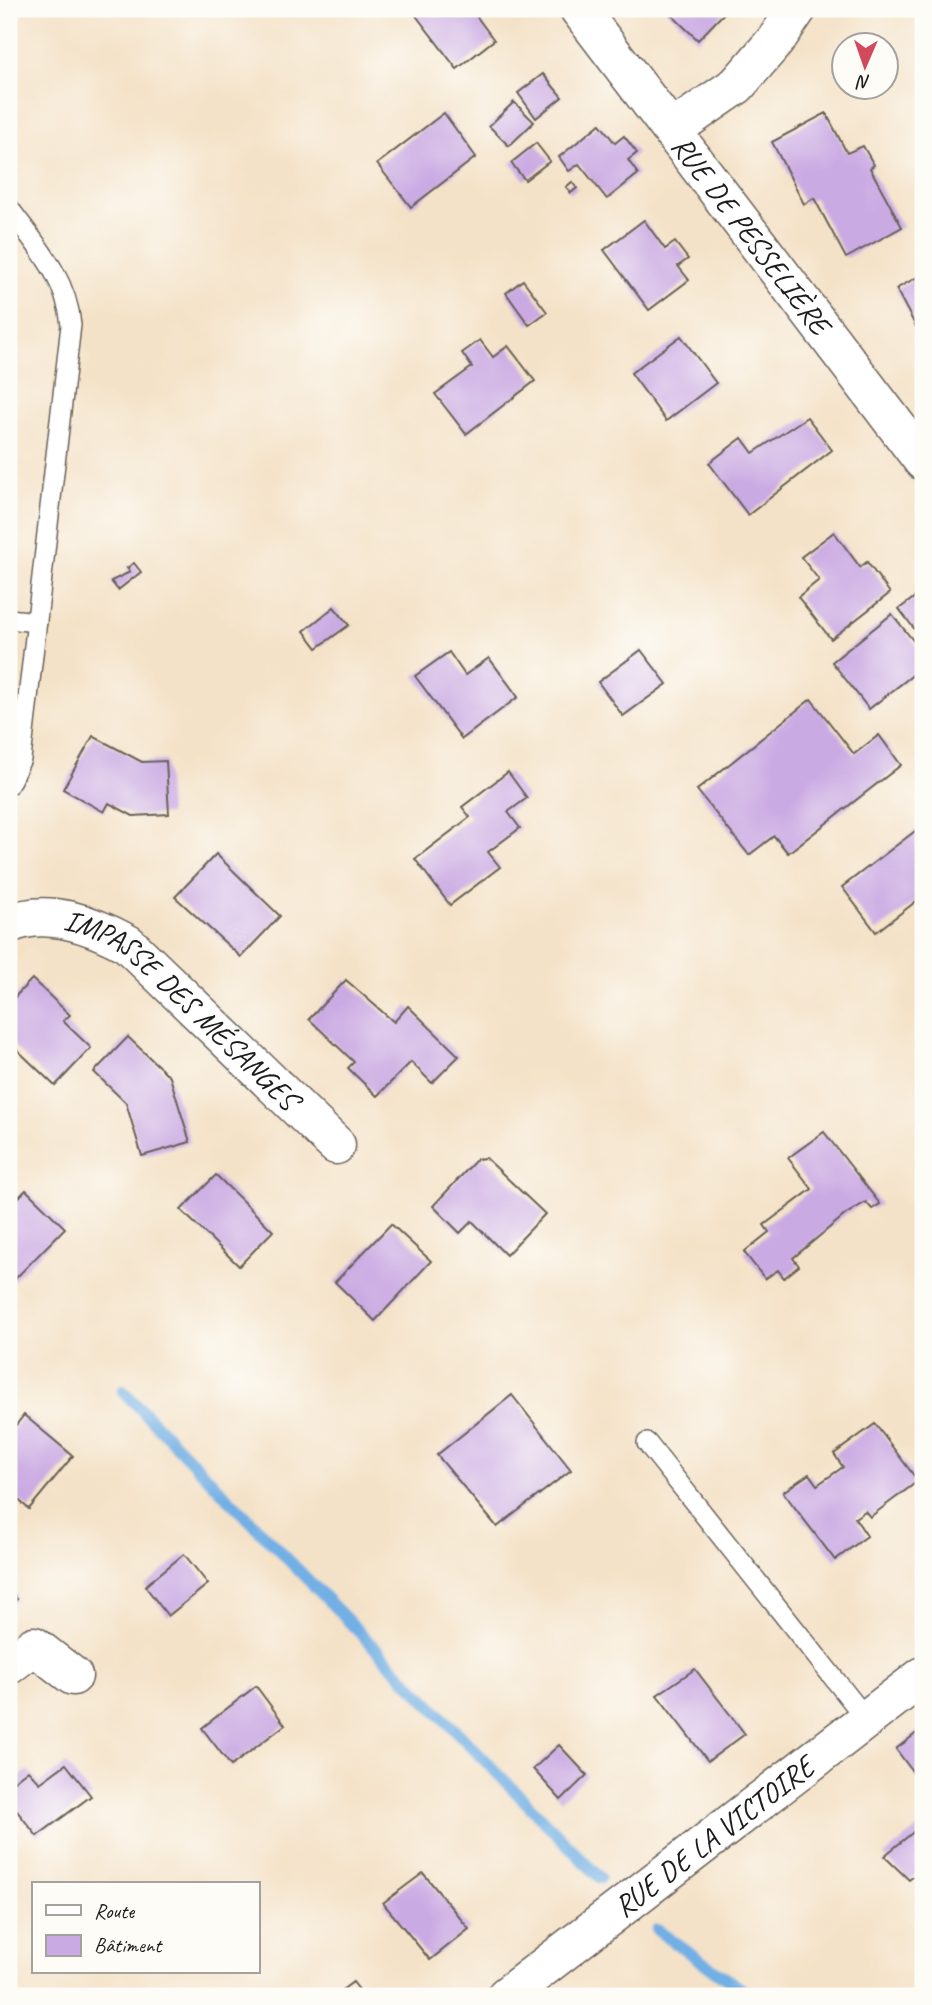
<svg xmlns="http://www.w3.org/2000/svg" width="932" height="2005" font-family="Caveat,sans-serif">
	<style>
		.lines { fill: none; stroke-linecap: round; stroke-linejoin: round }
		.stream { stroke: #71afe4; stroke-width: 12 }
		.building { fill: #caaae3 }
		.service-casing { stroke: #686158; stroke-width: 22 }
		.minor-casing { stroke: #686158; stroke-width: 41 }
		.service { stroke: #fff; stroke-width: 19 }
		.minor { stroke: #fff; stroke-width: 38 }
		.labels { text-anchor: middle; dominant-baseline: central; stroke-width: 7; stroke-linejoin: round; paint-order: stroke }
		.street-label { font-size: 30px; fill: #1c1c1c; stroke: #fdfcf7 }
	</style>
	<rect width="100%" height="100%" fill="#fdfcf7"/>
	<filter id="ink" filterUnits="userSpaceOnUse"><feTurbulence type="fractalNoise" baseFrequency=".0143" numOctaves="2"/><feDisplacementMap in="SourceGraphic" scale="14" xChannelSelector="R" yChannelSelector="G"/><feConvolveMatrix kernelMatrix="1 2 1 2 8 2 1 2 1" color-interpolation-filters="sRGB"/></filter>
	<filter id="wash" filterUnits="userSpaceOnUse"><feTurbulence type="fractalNoise" baseFrequency=".00686" numOctaves="4" result="noise"/><feDisplacementMap in="SourceGraphic" scale="28" xChannelSelector="R" yChannelSelector="G"/><feGaussianBlur stdDeviation="1.57" result="paint"/><feColorMatrix in="noise" values="0 0 0 0 0 0 0 0 0 0 0 0 0 0 0 0 0 1.4 0 .05"/><feComposite in="paint" operator="in"/></filter>
	<g filter="url(#wash)">
		<rect width="100%" height="100%" fill="#f4e2c8"/>
		<g class="lines">
			<g class="stream">
				<path d="M123,1391l477,487"/>
				<path d="M657,1930l94,66"/>
			</g>
		</g>
		<g id="blocks">
			<g class="building">
				<path d="M411,9h60l23,31 -37,29z"/>
				<path d="M665,9h63l-30,31z"/>
				<path d="M543,74l19,23 -26,21 -18,-25z"/>
				<path d="M514,102l20,20 -25,24 -20,-20z"/>
				<path d="M444,113l32,44 -65,50 -34,-43z"/>
				<path d="M826,113l21,40 16,-7 11,19 -4,3 32,59 -56,31 -32,-60 -10,6 -32,-62z"/>
				<path d="M600,124l15,19 9,-7 13,17 -9,7 10,14 -31,25 -28,-35 -10,7 -10,-14z"/>
				<path d="M536,143l14,18 -25,19 -14,-17z"/>
				<path d="M572,182l5,6 -6,5 -5,-6z"/>
				<path d="M644,220l21,29 10,-7 13,17 -10,7 11,14 -40,30 -45,-60z"/>
				<path d="M923,274v66l-27,-51z"/>
				<path d="M523,280l24,32 -18,13 -23,-32z"/>
				<path d="M681,336l35,47 -50,38 -35,-48z"/>
				<path d="M480,340l13,17 15,-11 27,35 -69,53 -31,-40 37,-27 -10,-14z"/>
				<path d="M807,417l25,33 -84,65 -39,-52 33,-25 11,15z"/>
				<path d="M834,532l26,35 7,-5 23,31 -59,46 -33,-42 21,-17 -18,-23z"/>
				<path d="M134,563l7,9 -23,18 -7,-9 19,-9 -3,-4z"/>
				<path d="M923,591v49l-24,-31z"/>
				<path d="M334,607l15,18 -32,23 -13,-17z"/>
				<path d="M892,614l31,39v14l-54,42 -37,-47z"/>
				<path d="M641,650l26,34 -44,32 -25,-34z"/>
				<path d="M449,652l16,23 24,-17 29,39 -56,42 -47,-63z"/>
				<path d="M811,699l43,55 25,-19 22,30 -113,88 -14,-17 -25,19 -52,-65z"/>
				<path d="M93,736l49,26 24,-1 3,53 -36,2 -24,-13 -5,9 -41,-23z"/>
				<path d="M508,772l19,26 -19,14 12,16 -32,24 12,15 -50,38 -35,-46 55,-42 -8,-10z"/>
				<path d="M923,825v71l-47,36 -34,-45z"/>
				<path d="M216,854l64,62 -39,41 -66,-60z"/>
				<path d="M32,979l38,36 -7,6 28,27 -36,38 -46,-44v-39z"/>
				<path d="M346,980l48,42 14,-16 51,50 -27,27 -21,-21 -34,34 -29,-28 6,-6 -45,-43z"/>
				<path d="M128,1037l42,40 20,65 -48,14 -16,-53 -32,-31z"/>
				<path d="M824,1132l56,72 -8,5 -6,-7 -20,12 -53,44 6,8 -15,12 -6,-8 -13,9 -21,-27 25,-20 -5,-7 48,-36 -24,-31z"/>
				<path d="M486,1158l59,56 -39,41 -34,-34 -12,12 -27,-27 44,-47z"/>
				<path d="M216,1175l57,56 -34,35 -58,-56z"/>
				<path d="M26,1190l39,38 -56,57v-78z"/>
				<path d="M391,1224l40,37 -56,60 -40,-39z"/>
				<path d="M512,1395l59,75 -74,57 -60,-72z"/>
				<path d="M24,1415l49,41 -44,53 -20,-17v-58z"/>
				<path d="M875,1424l43,57 -48,36 -5,-6 -10,7 12,18 -32,24 -52,-68 26,-18 8,11 26,-18 -9,-13z"/>
				<path d="M184,1554l24,30 -40,32 -23,-30z"/>
				<path d="M9,1588l8,11 -8,7z"/>
				<path d="M695,1669l50,65 -37,27 -51,-66z"/>
				<path d="M256,1686l29,39 -54,41 -29,-38z"/>
				<path d="M923,1728v58l-27,-37z"/>
				<path d="M559,1745l28,30 -26,25 -28,-31z"/>
				<path d="M66,1764l25,32 -54,40 -28,-35v-16l19,-15 12,13z"/>
				<path d="M923,1824v45l-14,11 -25,-24z"/>
				<path d="M423,1873l46,56 -39,31 -47,-57z"/>
				<path d="M353,1982l11,14h-30z"/>
			</g>
		</g>
	</g>
	<g filter="url(#ink)">
		<use href="#blocks" fill-opacity="0" stroke="#686158" stroke-width="2"/>
		<g class="lines">
			<g class="service-casing">
				<g id="service">
					<path d="M9,208c27,37 58,70 62,117l-50,434 -12,25"/>
					<path d="M9,619l28,3"/>
					<path d="M9,711l17,2"/>
					<path d="M647,1443l220,277"/>
				</g>
			</g>
			<g class="minor-casing">
				<g id="minor">
					<path id="s1" d="M579,9l344,452"/>
					<path d="M673,129l64,-44 39,-45 21,-31"/>
					<path id="s2" d="M9,924c39,-17 84,1 119,20l208,201"/>
					<path d="M9,1665l25,-19 39,30"/>
					<path id="s3" d="M506,1996l417,-320"/>
				</g>
			</g>
			<use href="#service" class="service"/>
			<use href="#minor" class="minor"/>
		</g>
	</g>
	<g class="labels">
		<g class="street-label">
			<text stroke="none"><textPath href="#s1" startOffset="284">RUE DE PESSELIÈRE</textPath></text>
			<text stroke="none"><textPath href="#s2" startOffset="206">IMPASSE DES MÉSANGES</textPath></text>
			<text stroke="none"><textPath href="#s3" startOffset="262">RUE DE LA VICTOIRE</textPath></text>
		</g>
	</g>
	<rect width="932" height="2005" fill="none" stroke="#fdfcf7" stroke-width="35"/>
	<rect x="32" y="1882" width="228" height="91" fill="#fdfcf7" stroke="#a3a29f" stroke-width="2"/>
	<rect x="46" y="1905" width="35" height="10" fill="#ffffff" stroke="#a3a29f" stroke-width="2"/>
	<text x="94" y="1918" font-size="21" fill="#1c1c1c">Route</text>
	<rect x="46" y="1935" width="35" height="21" fill="#caaae3" stroke="#a3a29f" stroke-width="2"/>
	<text x="94" y="1952" font-size="21" fill="#1c1c1c">Bâtiment</text>
	<g transform="translate(865 66) rotate(182)"><circle r="33" fill="#fdfcf7" stroke="#a3a29f" stroke-width="2"/>
	<path d="M0-5L12 26L0 18L-12 26Z" fill="#d1495b"/>
	<text y="-10" font-size="19" font-weight="bold" text-anchor="middle" fill="#1c1c1c">N</text>
	</g>
</svg>
